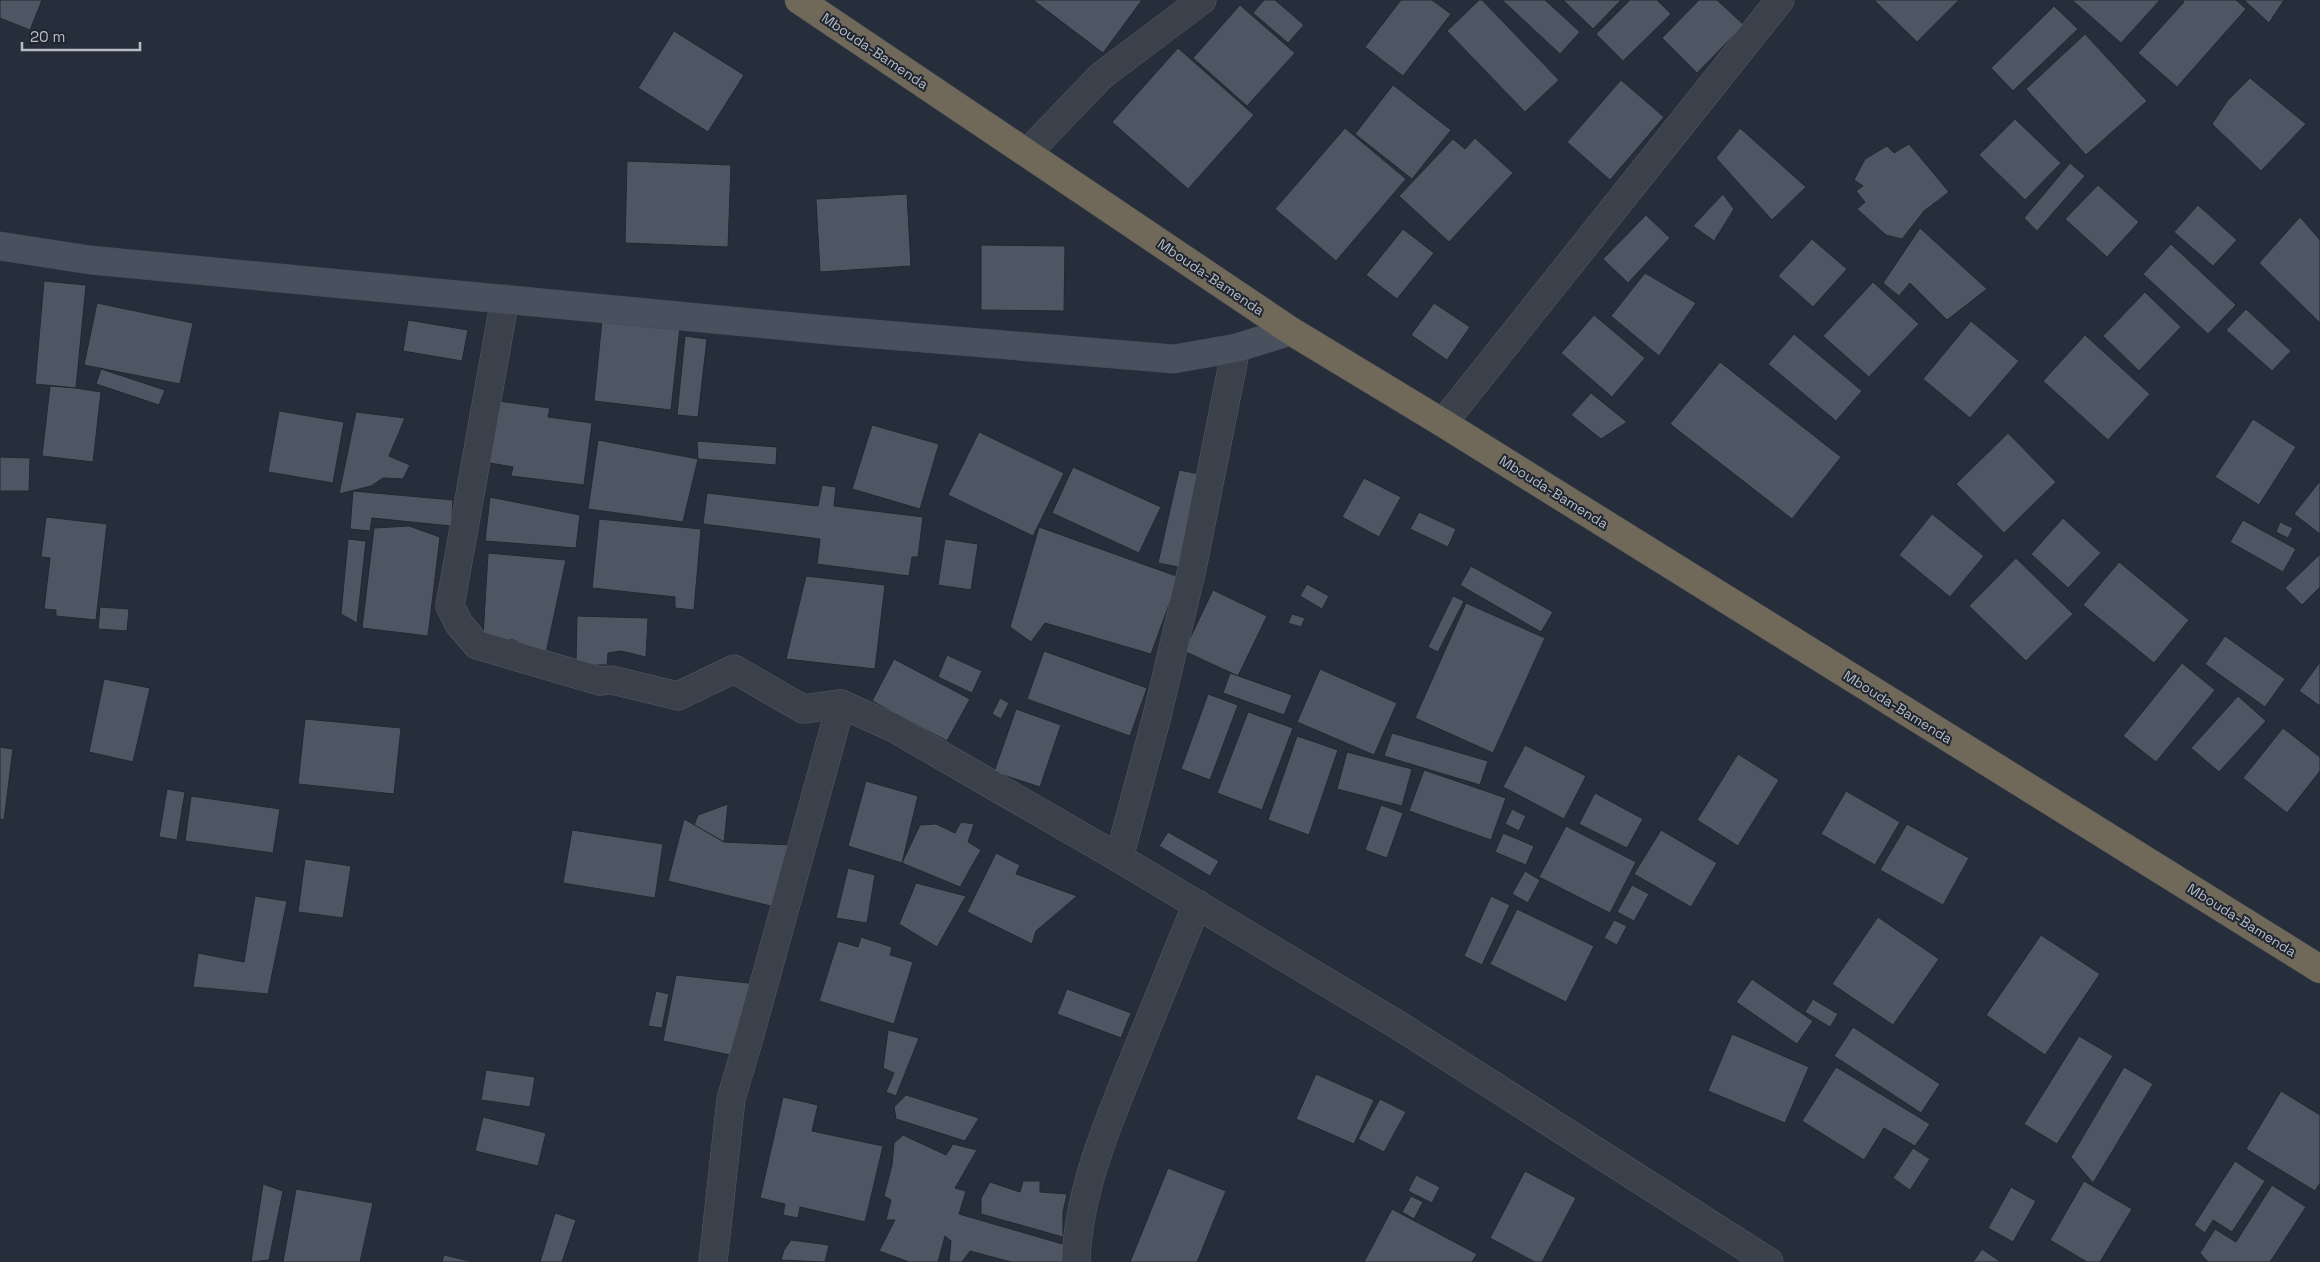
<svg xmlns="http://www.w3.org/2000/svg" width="2320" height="1262" font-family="'Space Grotesk',sans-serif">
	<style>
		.building { fill: #4e5664; stroke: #222832 }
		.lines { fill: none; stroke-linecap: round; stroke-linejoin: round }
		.street-casing { stroke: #565c66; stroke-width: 29 }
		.secondary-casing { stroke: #444a54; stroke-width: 29 }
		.highway-casing { stroke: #434953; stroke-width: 29 }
		.street { stroke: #3b414b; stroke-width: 28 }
		.secondary { stroke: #49505e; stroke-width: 28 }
		.highway { stroke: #706859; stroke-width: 28 }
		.labels { text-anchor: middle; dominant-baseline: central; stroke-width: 4; stroke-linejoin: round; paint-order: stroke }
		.street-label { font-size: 14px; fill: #b7bcc7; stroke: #202630 }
	</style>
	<rect width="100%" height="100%" fill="#272e3b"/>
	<g class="building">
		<path d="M0,0h42l-12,30 -30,-12z"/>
		<path d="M1033,0h109l-39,53z"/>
		<path d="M1264,0h11l29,25 -16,18 -35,-30z"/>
		<path d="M1401,0h31l19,14 -48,62 -38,-29z"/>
		<path d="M1479,0h3l77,80 -34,32 -78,-81z"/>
		<path d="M1502,0h43l35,32 -20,22z"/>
		<path d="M1563,0h58l-28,29z"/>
		<path d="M1630,0h27l14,14 -48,47 -27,-27z"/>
		<path d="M1699,0h18l27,25 -47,48 -35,-35z"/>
		<path d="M1874,0h85l-42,42z"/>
		<path d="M2072,0h88l-39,43z"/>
		<path d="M2182,0h54l10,9 -69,78 -39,-34 46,-51z"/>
		<path d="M2244,0h40l-15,23z"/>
		<path d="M1240,5l55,48 -48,53 -54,-48z"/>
		<path d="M2054,6l24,23 -65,62 -22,-23z"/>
		<path d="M674,31l70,44 -36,57 -70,-44z"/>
		<path d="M2085,34l62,67 -61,54 -60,-66z"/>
		<path d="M1178,48l76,67 -66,74 -76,-67z"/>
		<path d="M2250,78l56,46 -45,47 -49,-47 16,-24z"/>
		<path d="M1621,80l43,37 -54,63 -43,-38z"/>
		<path d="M1393,85l58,45 -39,49 -57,-45z"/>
		<path d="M2015,119l46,44 -36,37 -46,-45z"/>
		<path d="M1345,128l61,51 -70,82 -61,-52z"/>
		<path d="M1740,128l66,59 -34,33 -56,-62z"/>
		<path d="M1475,138l38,35 -64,69 -50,-46 54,-57 12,10z"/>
		<path d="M1909,144l40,48 -25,19 -22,28 -16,-4 -29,-26 8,-7 -9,-11 7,-5 -9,-6 11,-21 22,-13 7,7z"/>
		<path d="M627,161l104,4 -3,82 -103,-4z"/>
		<path d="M2070,163l15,13 -48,55 -13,-13z"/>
		<path d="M2098,185l41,37 -32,35 -42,-38z"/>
		<path d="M907,194l4,72 -91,6 -4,-73z"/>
		<path d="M1723,194l11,15 -20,32 -21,-15z"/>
		<path d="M2198,205l39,35 -24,26 -39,-34z"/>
		<path d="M1646,215l24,23 -42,45 -25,-24z"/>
		<path d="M2300,217l20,23v83l-61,-60z"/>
		<path d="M1920,228l67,61 -40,31 -37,-37 -11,13 -16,-13z"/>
		<path d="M1403,229l31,24 -37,46 -31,-24z"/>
		<path d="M1812,239l35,30 -34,38 -35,-31z"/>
		<path d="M2171,244l65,61 -28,29 -65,-60z"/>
		<path d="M981,245l84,1 -1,65 -83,-1z"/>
		<path d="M1645,273l51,30 -37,53 -48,-40z"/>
		<path d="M44,281l42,4 -10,103 -41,-4z"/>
		<path d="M1873,282l46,42 -50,53 -46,-41z"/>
		<path d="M2145,292l36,35 -42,44 -36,-35z"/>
		<path d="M97,303l96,20 -13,61 -96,-19z"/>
		<path d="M1434,303l36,24 -23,33 -36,-25z"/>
		<path d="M2246,309l45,42 -19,20 -46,-41z"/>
		<path d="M603,310l78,8 -10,92 -77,-9z"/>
		<path d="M1594,315l51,43 -33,39 -51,-44z"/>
		<path d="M408,320l60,10 -6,31 -59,-10z"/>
		<path d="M1971,321l48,40 -49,57 -47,-39z"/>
		<path d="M1794,334l68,57 -26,30 -68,-57z"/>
		<path d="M2085,335l65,59 -42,46 -65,-59z"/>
		<path d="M685,336l22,3 -9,78 -21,-2z"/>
		<path d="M1720,362l121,95 -49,62 -122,-95z"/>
		<path d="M101,369l64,21 -6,15 -63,-21z"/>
		<path d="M50,386l26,2 25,4 -8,70 -51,-6z"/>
		<path d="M1591,393l36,29 -26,17 -30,-24z"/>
		<path d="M498,401l52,7 -2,9 44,6 -8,62 -73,-9 2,-9 -23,-4z"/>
		<path d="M279,411l65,11 -11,61 -65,-11z"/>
		<path d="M356,412l49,6 -16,38 21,9 -7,14 -20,-1 -12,8 -32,8z"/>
		<path d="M2253,419l43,28 -37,58 -44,-28z"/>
		<path d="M872,425l67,19 -19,65 -68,-20z"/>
		<path d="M979,432l85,41 -31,63 -85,-41z"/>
		<path d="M2008,433l48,49 -52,51 -48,-49z"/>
		<path d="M598,440l100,19 -15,63 -95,-13z"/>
		<path d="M697,441l80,6 -1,18 -78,-6z"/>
		<path d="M0,457l30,1 -1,33h-29z"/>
		<path d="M1073,467l88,40 -22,46 -87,-40z"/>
		<path d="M1179,470l26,5 -21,93 -26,-5z"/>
		<path d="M1364,478l37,19 -22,40 -37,-20z"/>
		<path d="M2320,481v53l-26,-20z"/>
		<path d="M822,485l14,2 -2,19 89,11 -5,40h-6l-3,19 -92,-12 3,-25 -117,-15 4,-31 111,13z"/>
		<path d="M353,491l100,9 -2,26 -79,-8 -2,13 -20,-2z"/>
		<path d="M490,497l90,18 -4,33 -91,-7z"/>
		<path d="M1419,512l37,17 -8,18 -38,-18z"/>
		<path d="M1932,514l52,42 -34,41 -51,-42z"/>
		<path d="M46,517l61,7 -11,96 -40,-4v-6l-12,-1 6,-51 -9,-1z"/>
		<path d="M2063,518l38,35 -33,35 -37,-34z"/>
		<path d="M599,519l102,10 -7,81 -19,-2v-11l-83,-9z"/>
		<path d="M2243,520l53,29 -13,23 -53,-30z"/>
		<path d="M2280,522l13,6 -5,10 -12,-6z"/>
		<path d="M409,526l31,11 -12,99 -66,-8 12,-100z"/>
		<path d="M1039,527l140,50 -28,77 -106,-31 -14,19 -21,-15z"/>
		<path d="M348,539l18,2 -9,82 -16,-9z"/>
		<path d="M945,539l33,5 -7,46 -33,-5z"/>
		<path d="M488,553l78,7 -20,93 -33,-13 -30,-3z"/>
		<path d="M2320,554v33l-18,18 -17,-17z"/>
		<path d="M2016,558l57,56 -47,47 -57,-55z"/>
		<path d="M2119,562l70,58 -35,43 -71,-58z"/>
		<path d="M1471,566l82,46 -12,20 -81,-47z"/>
		<path d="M806,576l79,9 -10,84 -89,-10z"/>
		<path d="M1307,584l22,12 -7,13 -22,-13z"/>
		<path d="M1213,590l54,26 -29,60 -54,-25z"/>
		<path d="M1453,596l11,5 -26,51 -10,-5z"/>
		<path d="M1466,603l79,35 -52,115 -78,-35z"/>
		<path d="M100,607l29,2 -2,22 -29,-2z"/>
		<path d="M1292,614l13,4 -4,9 -13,-4z"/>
		<path d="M577,616l71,2 -2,39 -25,-6 -13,2 -1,12h-31z"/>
		<path d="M2225,636l60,43 -20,28 -60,-43z"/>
		<path d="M1044,651l103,37 -17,48 -103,-37z"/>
		<path d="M947,655l35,16 -10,22 -34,-16z"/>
		<path d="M894,659l76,40 -23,42 -75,-40z"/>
		<path d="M2320,662v44l-21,-15z"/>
		<path d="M2182,663l33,27 -59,72 -33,-26z"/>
		<path d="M1320,669l77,34 -23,52 -77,-33z"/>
		<path d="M1230,673l62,22 -8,20 -61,-22z"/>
		<path d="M104,679l46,9 -17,74 -44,-10z"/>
		<path d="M1208,694l30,11 -28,75 -29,-11z"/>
		<path d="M2238,696l28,25 -47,51 -28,-24z"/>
		<path d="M1000,698l9,5 -8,16 -9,-5z"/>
		<path d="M1016,709l45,16 -21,62 -46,-15z"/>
		<path d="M1248,712l45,16 -31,82 -45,-17z"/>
		<path d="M305,719l96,9 -7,66 -96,-10z"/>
		<path d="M2283,728l37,29v14l-33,42 -44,-35z"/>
		<path d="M1392,733l96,28 -8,24 -96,-29z"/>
		<path d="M1297,736l41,14 -29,85 -41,-15z"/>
		<path d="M1525,745l61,31 -22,43 -61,-32z"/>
		<path d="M0,747l13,2 -9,71 -4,-1z"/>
		<path d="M1347,752l65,17 -10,37 -65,-17z"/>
		<path d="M1738,754l41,26 -41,66 -41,-26z"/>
		<path d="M1424,770l82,28 -15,42 -82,-29z"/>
		<path d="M866,781l52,15 -16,67 -54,-17z"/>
		<path d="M167,789l18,3 -8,48 -18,-3z"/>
		<path d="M1846,791l54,31 -25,43 -54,-31z"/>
		<path d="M1595,793l48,26 -16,29 -48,-24z"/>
		<path d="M191,796l89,13 -7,44 -88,-12z"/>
		<path d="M728,804l-4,38 -30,-17 4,-10z"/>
		<path d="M1381,805l22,8 -16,45 -22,-8z"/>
		<path d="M1512,809l14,7 -7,15 -14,-7z"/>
		<path d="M684,819l40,23 67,3 -16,62 -107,-26z"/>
		<path d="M961,822l13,2 -6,18 13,8 -21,37 -58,-24 18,-38 16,-1 19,9z"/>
		<path d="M1907,824l62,34 -26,47 -63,-35z"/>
		<path d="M1566,826l70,36 -26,51 -71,-36z"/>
		<path d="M572,830l91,14 -8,54 -92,-15z"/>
		<path d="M1661,830l56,33 -26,44 -57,-33z"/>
		<path d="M1168,832l51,29 -9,15 -51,-30z"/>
		<path d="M1503,833l31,13 -8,19 -31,-13z"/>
		<path d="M996,853l24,12 -4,9 61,22 -41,35 -4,13 -65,-32z"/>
		<path d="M305,859l46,7 -8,52 -45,-6z"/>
		<path d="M848,868l27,7 -8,48 -31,-5z"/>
		<path d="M1525,871l15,9 -12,23 -16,-9z"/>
		<path d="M916,883l50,13 -29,51 -38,-23z"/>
		<path d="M1632,885l17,9 -15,27 -17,-9z"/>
		<path d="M255,896l32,5 -19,93 -75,-7 5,-34 46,9z"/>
		<path d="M1491,896l19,9 -28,60 -18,-9z"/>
		<path d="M1517,909l77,37 -28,56 -76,-38z"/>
		<path d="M1878,917l61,42 -46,66 -61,-41z"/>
		<path d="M1614,920l13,6 -10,19 -13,-7z"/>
		<path d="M2041,935l59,39 -55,81 -59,-40z"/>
		<path d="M861,937l31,10 -2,8 23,7 -19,62 -75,-23 19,-60 20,6z"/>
		<path d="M676,975l81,9 -22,72 -72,-15z"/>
		<path d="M1752,979l61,42 -16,23 -61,-42z"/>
		<path d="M1067,989l64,24 -10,25 -64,-24z"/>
		<path d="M656,991l13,3 -7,34 -14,-2z"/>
		<path d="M1813,999l25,15 -8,13 -25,-15z"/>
		<path d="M1853,1027l87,57 -19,29 -87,-57z"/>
		<path d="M888,1030l31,8 -23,58 -10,-4 8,-19 -11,-5z"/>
		<path d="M1732,1034l77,33 -24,56 -77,-32z"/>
		<path d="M2079,1036l34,20 -56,88 -33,-20z"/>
		<path d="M1836,1067l94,57 -15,22 -31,-18 -20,32 -62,-39z"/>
		<path d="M2124,1067l29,17 -60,99 -22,-26z"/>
		<path d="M486,1070l49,7 -5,30 -49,-7z"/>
		<path d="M1316,1074l58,26 -20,44 -58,-25z"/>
		<path d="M2281,1091l39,24v68l-5,8 -69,-42z"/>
		<path d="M906,1095l73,23 -14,23 -69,-22 -2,-12z"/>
		<path d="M783,1097l35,8 -6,26 71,15 -18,76 -65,-15 -2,11 -15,-3 2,-11 -25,-6z"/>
		<path d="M1380,1099l26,13 -22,40 -26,-13z"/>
		<path d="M483,1117l63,16 -8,33 -63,-15z"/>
		<path d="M903,1135l43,20 7,-11 24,6 -22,38 11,3 -7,23 107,31 -1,17h-54l-41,-11 -8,11h-13l2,-21 -6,-5 -7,26h-29l-30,-11 16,-31h-9l5,-20 -7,-4 8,-31 2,-22z"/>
		<path d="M1913,1148l17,11 -20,31 -17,-12z"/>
		<path d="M2235,1161l30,20 -33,51 -19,-12 -8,13 -11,-8z"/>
		<path d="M1168,1168l58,23 -29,71h-67z"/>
		<path d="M1525,1171l51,27 -34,64h-7l-45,-24z"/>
		<path d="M1416,1175l24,12 -8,16 -24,-12z"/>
		<path d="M1023,1181h17v11l27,2 -4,18v25l-82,-23v-16l9,-16 30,10z"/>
		<path d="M2084,1181l48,28 -32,53h-13l-37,-22z"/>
		<path d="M263,1184l20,7 -14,69 -18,2z"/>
		<path d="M2272,1185l34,22 -36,55h-62l-8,-9 15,-24 21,13z"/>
		<path d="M2011,1187l25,14 -23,41 -25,-14z"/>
		<path d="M296,1189l77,14 -13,59h-77z"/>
		<path d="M1411,1196l12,6 -9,17 -12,-7z"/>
		<path d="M1392,1209l85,45 -5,8h-108z"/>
		<path d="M555,1213l21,7 -14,42h-22z"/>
		<path d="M791,1240l38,5 -4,17 -44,-2 3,-10z"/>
		<path d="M1982,1249l19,13h-28z"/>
		<path d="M444,1255l30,7h-32z"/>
	</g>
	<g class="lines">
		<g class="street-casing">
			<g id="street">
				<path d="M1028,152l73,-76 101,-76"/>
				<path d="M505,299l-55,307 9,18 18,21 123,36 12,-1 66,16 56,-27 69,40 38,-5 53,24 225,130"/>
				<path d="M1236,348l-44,221 -35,147 -38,142 279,167 371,237"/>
				<path d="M1443,423l337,-423"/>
				<path d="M713,1262l18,-163 18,-61 92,-334"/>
				<path d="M1076,1262c2,-68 30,-134 55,-196 22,-54 44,-108 66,-162"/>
			</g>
		</g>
		<g class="secondary-casing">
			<path id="secondary" d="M0,246l90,14 748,71 336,28 62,-11 55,-17"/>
		</g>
		<g class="highway-casing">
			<path id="highway" d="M799,0l492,331 152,92 877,546"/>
		</g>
		<use href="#street" class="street"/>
		<use href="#secondary" class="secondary"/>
		<use href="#highway" class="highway"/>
	</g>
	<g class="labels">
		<g class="street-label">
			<text transform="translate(875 51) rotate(34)">Mbouda-Bamenda</text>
			<text transform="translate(1211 277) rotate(34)">Mbouda-Bamenda</text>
			<text transform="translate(1554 492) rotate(32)">Mbouda-Bamenda</text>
			<text transform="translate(1898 707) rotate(32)">Mbouda-Bamenda</text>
			<text transform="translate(2242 920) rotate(32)">Mbouda-Bamenda</text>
		</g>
	</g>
	<path d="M22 42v8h118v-8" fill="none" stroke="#b7bcc7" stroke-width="2.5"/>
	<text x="30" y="42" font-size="15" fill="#b7bcc7" stroke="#202630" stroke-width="4" paint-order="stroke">20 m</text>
</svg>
